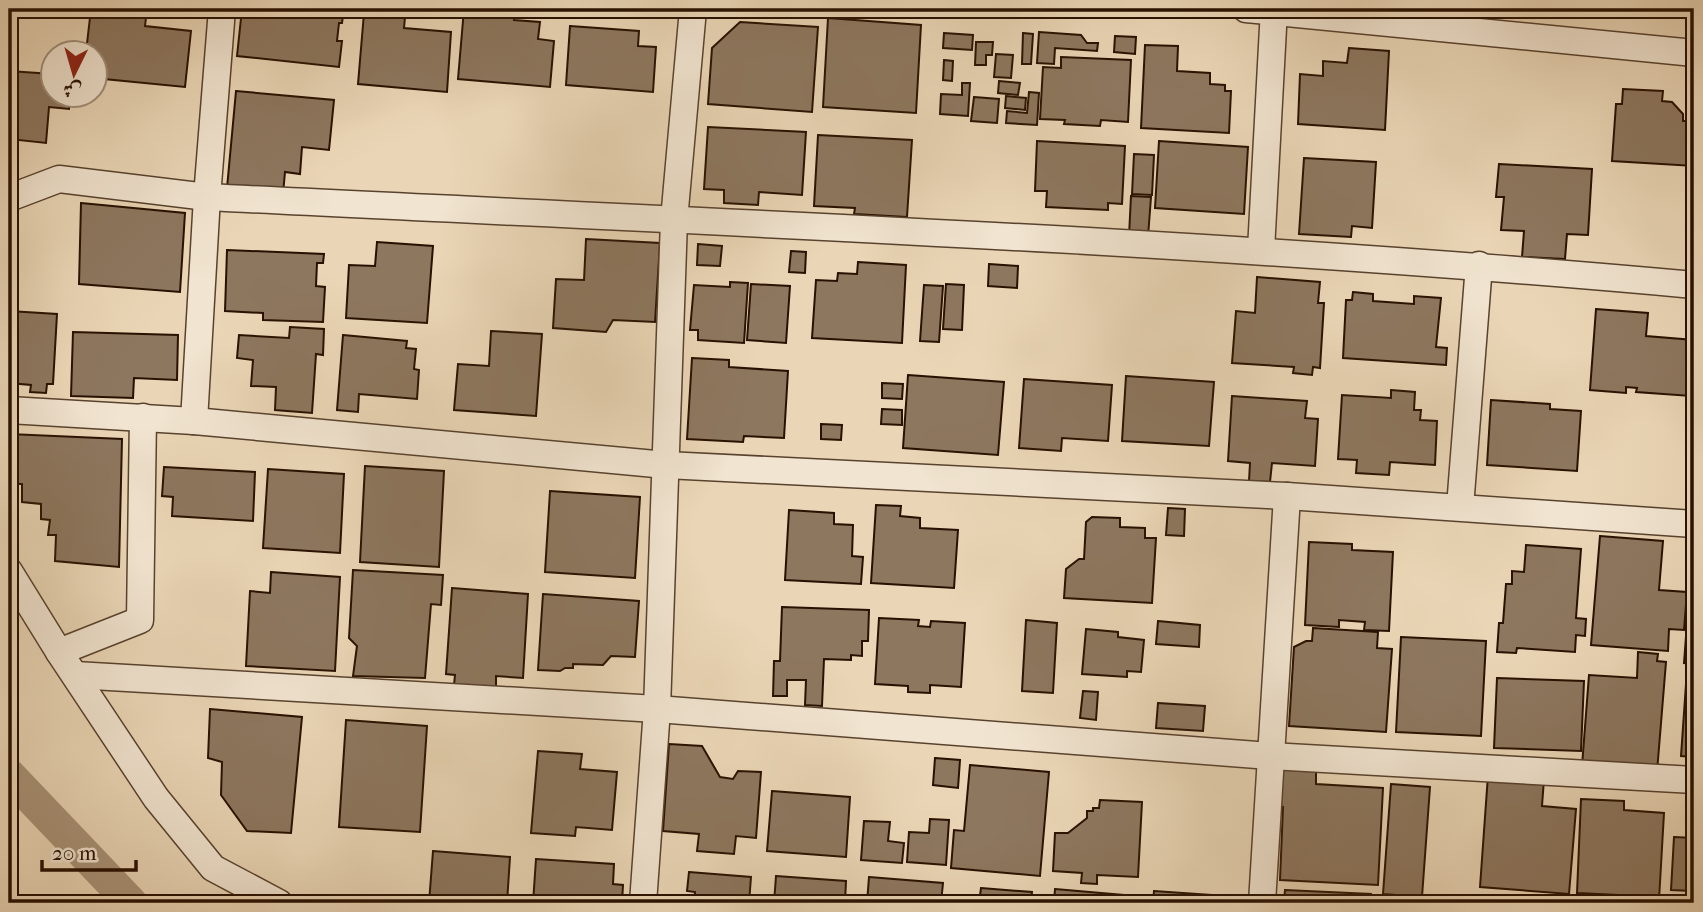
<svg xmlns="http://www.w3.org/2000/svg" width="1703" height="912" font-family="'IM FELL French Canon',Amiri,serif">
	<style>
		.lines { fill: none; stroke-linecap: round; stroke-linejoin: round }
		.canal { stroke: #a89378; stroke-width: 33 }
		.building { fill: #8d775f; stroke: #281101; stroke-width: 2 }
		.minor-casing { stroke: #58422e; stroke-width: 29 }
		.minor { stroke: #f1e4d0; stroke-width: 26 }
	</style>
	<rect width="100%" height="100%" fill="#ead6b6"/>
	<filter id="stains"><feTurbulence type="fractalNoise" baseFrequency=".00286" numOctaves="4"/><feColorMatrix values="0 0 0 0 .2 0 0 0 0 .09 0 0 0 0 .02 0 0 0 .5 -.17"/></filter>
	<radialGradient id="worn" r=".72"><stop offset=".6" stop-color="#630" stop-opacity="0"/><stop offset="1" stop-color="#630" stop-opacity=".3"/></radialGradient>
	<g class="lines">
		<path class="canal" d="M9,775l122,128"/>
	</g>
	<g class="building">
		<path d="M91,9h56l-2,17 46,5 -6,56 -91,-9v-26h-8z"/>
		<path d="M242,9h102l-2,14h-3l-2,18h5l-3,26 -102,-11z"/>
		<path d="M464,9h51l-1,11 26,2 -2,17 16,2 -4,46 -92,-8z"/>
		<path d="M1419,9h83l-1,6z"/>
		<path d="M1622,9h37l-11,4 -26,1z"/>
		<path d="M364,13l41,4 -1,11 47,4 -4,60 -89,-8z"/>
		<path d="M828,18l93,7 -5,88 -93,-6z"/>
		<path d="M740,22l78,5 -6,85 -104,-8 4,-56z"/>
		<path d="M570,26l69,5 -1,15 18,1 -3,45 -87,-7z"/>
		<path d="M1039,32l42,3 6,8h11l-1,8 -42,-3 -1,16 -17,-1z"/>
		<path d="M944,33l29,2 -1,15 -29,-2z"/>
		<path d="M1023,33l10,1 -2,30h-9z"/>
		<path d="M1115,36l21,1 -1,17 -21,-2z"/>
		<path d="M976,42h17l-1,13h-6v10h-11z"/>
		<path d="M1145,45l33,1 -1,25 33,2v11l15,1v6h6l-2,42 -88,-5z"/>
		<path d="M1349,48l40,3 -4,79 -87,-6 2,-50 23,2v-15l24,2z"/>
		<path d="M996,54l17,1 -2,23 -17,-1z"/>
		<path d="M1061,57l70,3 -3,62 -27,-2 -1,6 -36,-2 1,-4 -25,-1 3,-52 18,1z"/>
		<path d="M944,60l9,1 -1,20 -9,-1z"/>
		<path d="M9,71l43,3v20h18l-1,15 -20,-2 -3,36 -36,-4 -1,11z"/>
		<path d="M999,81l21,2 -2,12 -20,-2z"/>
		<path d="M962,83h8l-2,33 -28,-2 1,-20 21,1z"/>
		<path d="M1623,89l40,2 -1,10 10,1 11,12v7h11v45l-82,-5 4,-57h6z"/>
		<path d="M236,91l98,9 -5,50 -27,-3 -2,27 -15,-2 -2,22 -56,-6z"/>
		<path d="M1029,92l10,1 -2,32 -31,-2 1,-12 20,2z"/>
		<path d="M1006,96l20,2 -1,12 -20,-2z"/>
		<path d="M974,97l25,2 -2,24 -26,-2z"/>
		<path d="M708,127l98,5 -4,63 -43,-3 -1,13 -34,-2v-13l-20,-1z"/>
		<path d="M818,135l94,5 -5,77 -53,-3 1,-6 -41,-2z"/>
		<path d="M1037,141l88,5 -3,58 -14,-1v7l-62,-3 1,-16h-12z"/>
		<path d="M1159,141l89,6 -4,67 -89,-6z"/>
		<path d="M1134,154l20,1 -2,40 -20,-1z"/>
		<path d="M1304,158l72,4 -4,66 -20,-2 -1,11 -52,-3z"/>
		<path d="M1499,164l93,5 -4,66 -21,-1 -2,25 -43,-2 2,-26 -23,-1 3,-33h-8z"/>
		<path d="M1131,196l20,1 -3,40 -19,-1z"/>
		<path d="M81,203l104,10 -5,79 -101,-8z"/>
		<path d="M586,239l74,4 -5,79 -42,-2 -7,12 -53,-4 3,-49 28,1z"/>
		<path d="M377,242l56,4 -6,77 -81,-5 3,-53 26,1z"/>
		<path d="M698,244l24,2 -2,20 -23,-1z"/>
		<path d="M227,250l97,4 -1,9h-6l-1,23 9,1 -2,35 -60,-2v-7l-38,-2z"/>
		<path d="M791,251l15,1 -1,21 -16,-1z"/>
		<path d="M858,262l48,3 -4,78 -90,-5 4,-58 21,1 1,-8 19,1z"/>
		<path d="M989,264l29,2 -1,22 -29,-2z"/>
		<path d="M1257,277l63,5 -2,21h6l-4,65 -7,-1 -1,8 -19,-2 1,-6 -62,-4 4,-52 19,2z"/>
		<path d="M730,282l18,1 -4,60 -46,-3v-10h-8l4,-45 36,2z"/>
		<path d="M751,284l39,2 -4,57 -39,-3z"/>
		<path d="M946,284l18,1 -2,45 -19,-1z"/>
		<path d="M924,285l19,1 -4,56 -19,-1z"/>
		<path d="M1353,292l20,2v7l41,3v-8l27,2 -5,49 11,1 -1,17 -103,-7 3,-58h6z"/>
		<path d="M1596,309l52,4 -2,23 48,4 -3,56 -55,-4 1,-4 -11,-1v6l-36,-3z"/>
		<path d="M9,311l48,3 -4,70h-6l-1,9 -16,-1 1,-7 -22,-2z"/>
		<path d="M290,327l34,2 -1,26 -7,-1 -4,59 -37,-3 1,-23 -25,-1 2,-26 -16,-2 2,-23 50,3z"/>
		<path d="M491,331l51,3 -6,82 -82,-6 4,-46 31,2z"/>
		<path d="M73,332l105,3 -1,45 -43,-2 -1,20 -62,-2z"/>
		<path d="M343,335l64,6 -1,7 10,1 -2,20 5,1 -2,29 -58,-5 -1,18 -21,-2z"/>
		<path d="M692,358l37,2v7l59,4 -4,67 -40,-2 -1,6 -56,-3z"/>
		<path d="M908,375l96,7 -6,73 -95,-7z"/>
		<path d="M1126,376l88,6 -5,64 -87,-5z"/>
		<path d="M1024,379l88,6 -4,56 -46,-3 -1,13 -42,-3z"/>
		<path d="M882,383l21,1 -1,15 -20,-1z"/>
		<path d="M1391,390l24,2 -1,18h7l-1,10 17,1 -2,44 -45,-3 -1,13 -33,-2 1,-13 -19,-1 4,-64 49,3z"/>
		<path d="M1232,396l75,5 -2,17 13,1 -3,47 -43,-3 -2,19 -21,-1 1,-18 -22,-2z"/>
		<path d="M1491,400l59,4v5l31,2 -4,60 -90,-6z"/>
		<path d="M882,409l20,1v15l-21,-1z"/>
		<path d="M821,424l21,1 -1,15 -20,-1z"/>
		<path d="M9,434l113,5 -3,128 -64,-6 1,-26h-8l2,-15 -9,-1v-15l-19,-2v-18h-13z"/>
		<path d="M365,466l79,5 -5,96 -79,-5z"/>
		<path d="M164,467l91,5 -2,49 -81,-5 1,-19 -11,-1z"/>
		<path d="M268,469l76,5 -4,79 -77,-5z"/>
		<path d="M550,491l90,6 -5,81 -90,-6z"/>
		<path d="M876,505l25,1 -1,10 20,2v10l38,2 -4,58 -83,-5z"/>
		<path d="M1168,508l17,1 -1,27 -18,-1z"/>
		<path d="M789,510l45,3v11l19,1 -1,31 11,1 -2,27 -76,-4z"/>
		<path d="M1092,517l28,1v9l25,1v10h11l-4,65 -88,-5 2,-29 13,-10h5l2,-37z"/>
		<path d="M1600,536l63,5 -4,49 28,2 -3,38 -15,-1 -1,22 -77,-6z"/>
		<path d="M1309,542l43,2v6l41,2 -4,79 -25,-1 1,-8 -26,-2v7l-34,-2z"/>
		<path d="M1526,545l55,4 -5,69 10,1 -1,17 -9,-1 -1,17 -58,-4 -1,5 -19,-1 2,-29h4l3,-39h6v-13l12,1z"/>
		<path d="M1691,569h3v95l-10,-1z"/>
		<path d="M353,570l90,5 -2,30 -10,-1 -6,74 -72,-2 4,-30 -8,-8z"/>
		<path d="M271,572l69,5 -5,94 -89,-5 4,-75 20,2z"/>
		<path d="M452,588l76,6 -5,84 -27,-2v12l-42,-3 1,-10 -9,-1z"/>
		<path d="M543,594l96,7 -4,56 -24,-1 -8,9 -30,-1v4h-8l-5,3 -22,-1z"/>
		<path d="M782,607l87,3 -1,31h-6v15l-11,-1v5l-27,-1 -2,47 -17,-1 1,-25h-19v16h-14l1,-35h6z"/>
		<path d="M879,618l40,2 -1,6 12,1 1,-6 34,2 -4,64 -31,-2v8l-22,-1v-6l-33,-2z"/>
		<path d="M1026,620l31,3 -4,70 -31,-2z"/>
		<path d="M1158,621l42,4 -1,22 -43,-3z"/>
		<path d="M1313,628l65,4 -1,16 15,1 -6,83 -97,-6 5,-79 12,-6h6z"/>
		<path d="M1086,629l32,3v5l26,3 -3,32 -14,-1v6l-45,-3z"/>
		<path d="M1401,637l85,4 -5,95 -85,-4z"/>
		<path d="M1638,652l20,2 -1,7 9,1 -9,110 -75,-6 7,-91 48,3z"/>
		<path d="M1497,678l87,3 -3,70 -87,-3z"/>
		<path d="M1686,684l8,1v72l-13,-1z"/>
		<path d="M1083,691l15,1 -2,28 -16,-2z"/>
		<path d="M1158,703l47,3 -2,25 -47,-3z"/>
		<path d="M210,709l92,8 -11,116 -44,-2 -26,-36 1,-33 -14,-4z"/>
		<path d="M346,720l81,6 -7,106 -81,-5z"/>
		<path d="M669,744l33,2 18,31 13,2 5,-8 23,1 -5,66 -20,-2 -2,18 -37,-3 2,-17 -36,-3z"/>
		<path d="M538,751l44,3 -2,15 37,3 -5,58 -36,-3 -1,9 -44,-3z"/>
		<path d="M935,758l25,2 -2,28 -25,-3z"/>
		<path d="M970,765l79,7 -9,104 -89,-8 3,-38 10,1z"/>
		<path d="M1276,769l40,2v13l67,4 -5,97 -98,-5 3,-73 -9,-1z"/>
		<path d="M1488,775l56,4 -2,27 34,3 -7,85 -89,-7z"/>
		<path d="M1391,784l39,3 -8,110 -39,-3z"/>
		<path d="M772,791l78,6 -4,60 -79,-6z"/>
		<path d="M1581,799l43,2v9l40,3 -5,87 -28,-2v5h-15l1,-8 -40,-2z"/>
		<path d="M1100,800l42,2 -4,75 -41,-2v9l-16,-1 1,-10 -29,-2 2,-38h13l19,-15v-7h6v-3h6z"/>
		<path d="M930,819l19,1 -3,45 -39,-3 2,-30 20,1z"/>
		<path d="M864,821l26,1 -2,19 16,2 -2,20 -41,-3z"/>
		<path d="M1674,837l20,1v64h-3l1,-11 -21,-1z"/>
		<path d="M433,851l77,6 -3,46h-78z"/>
		<path d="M536,859l78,5 -1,20 10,1 -1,18h-89z"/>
		<path d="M689,872l62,5 -2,26h-55l1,-11 -8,-1z"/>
		<path d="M776,876l70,5 -1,22h-71z"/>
		<path d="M869,877l74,6 -2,20h-74z"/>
		<path d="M981,888l51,4 -1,11h-52z"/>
		<path d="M1055,889l80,7 -1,7h-80z"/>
		<path d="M1285,890l86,4v9h-87z"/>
		<path d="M1154,891l86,6 -1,6h-86z"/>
	</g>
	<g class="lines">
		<g class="minor-casing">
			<g id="minor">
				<path d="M1246,9l448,44"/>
				<path d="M9,198l50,-19 148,18c496,25 993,43 1487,88"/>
				<path d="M1261,250l13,-241"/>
				<path d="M9,410l185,11 472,44 621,31 407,28"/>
				<path d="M143,417l-3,203 -81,32 97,146 57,70 66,35"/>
				<path d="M194,421l13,-224 15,-188"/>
				<path d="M1460,507l19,-242"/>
				<path d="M9,571l50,81"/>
				<path d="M75,675l582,34 613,47 424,24"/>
				<path d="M643,903l14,-194 17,-489 19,-211"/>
				<path d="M1262,903l25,-407"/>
			</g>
		</g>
		<use href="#minor" class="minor"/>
	</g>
	<rect width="1703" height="912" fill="none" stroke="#ead6b6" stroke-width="35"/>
	<rect x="10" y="10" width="1682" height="891" fill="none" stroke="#281101" stroke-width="3.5"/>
	<rect x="18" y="18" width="1668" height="877" fill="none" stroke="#281101" stroke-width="2"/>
	<g transform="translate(74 74) rotate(185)"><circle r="33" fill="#f1e4d0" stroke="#a1907d" stroke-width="2"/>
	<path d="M0-5L12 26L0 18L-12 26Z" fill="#8f2418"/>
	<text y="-10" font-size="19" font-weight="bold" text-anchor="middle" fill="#281101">ش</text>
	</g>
	<path d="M42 860v10h94v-10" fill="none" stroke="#281101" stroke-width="3.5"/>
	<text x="52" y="860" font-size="21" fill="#281101" stroke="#f1e4d0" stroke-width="5" paint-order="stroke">20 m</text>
	<rect width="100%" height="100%" filter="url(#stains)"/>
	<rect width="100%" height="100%" fill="url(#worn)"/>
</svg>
